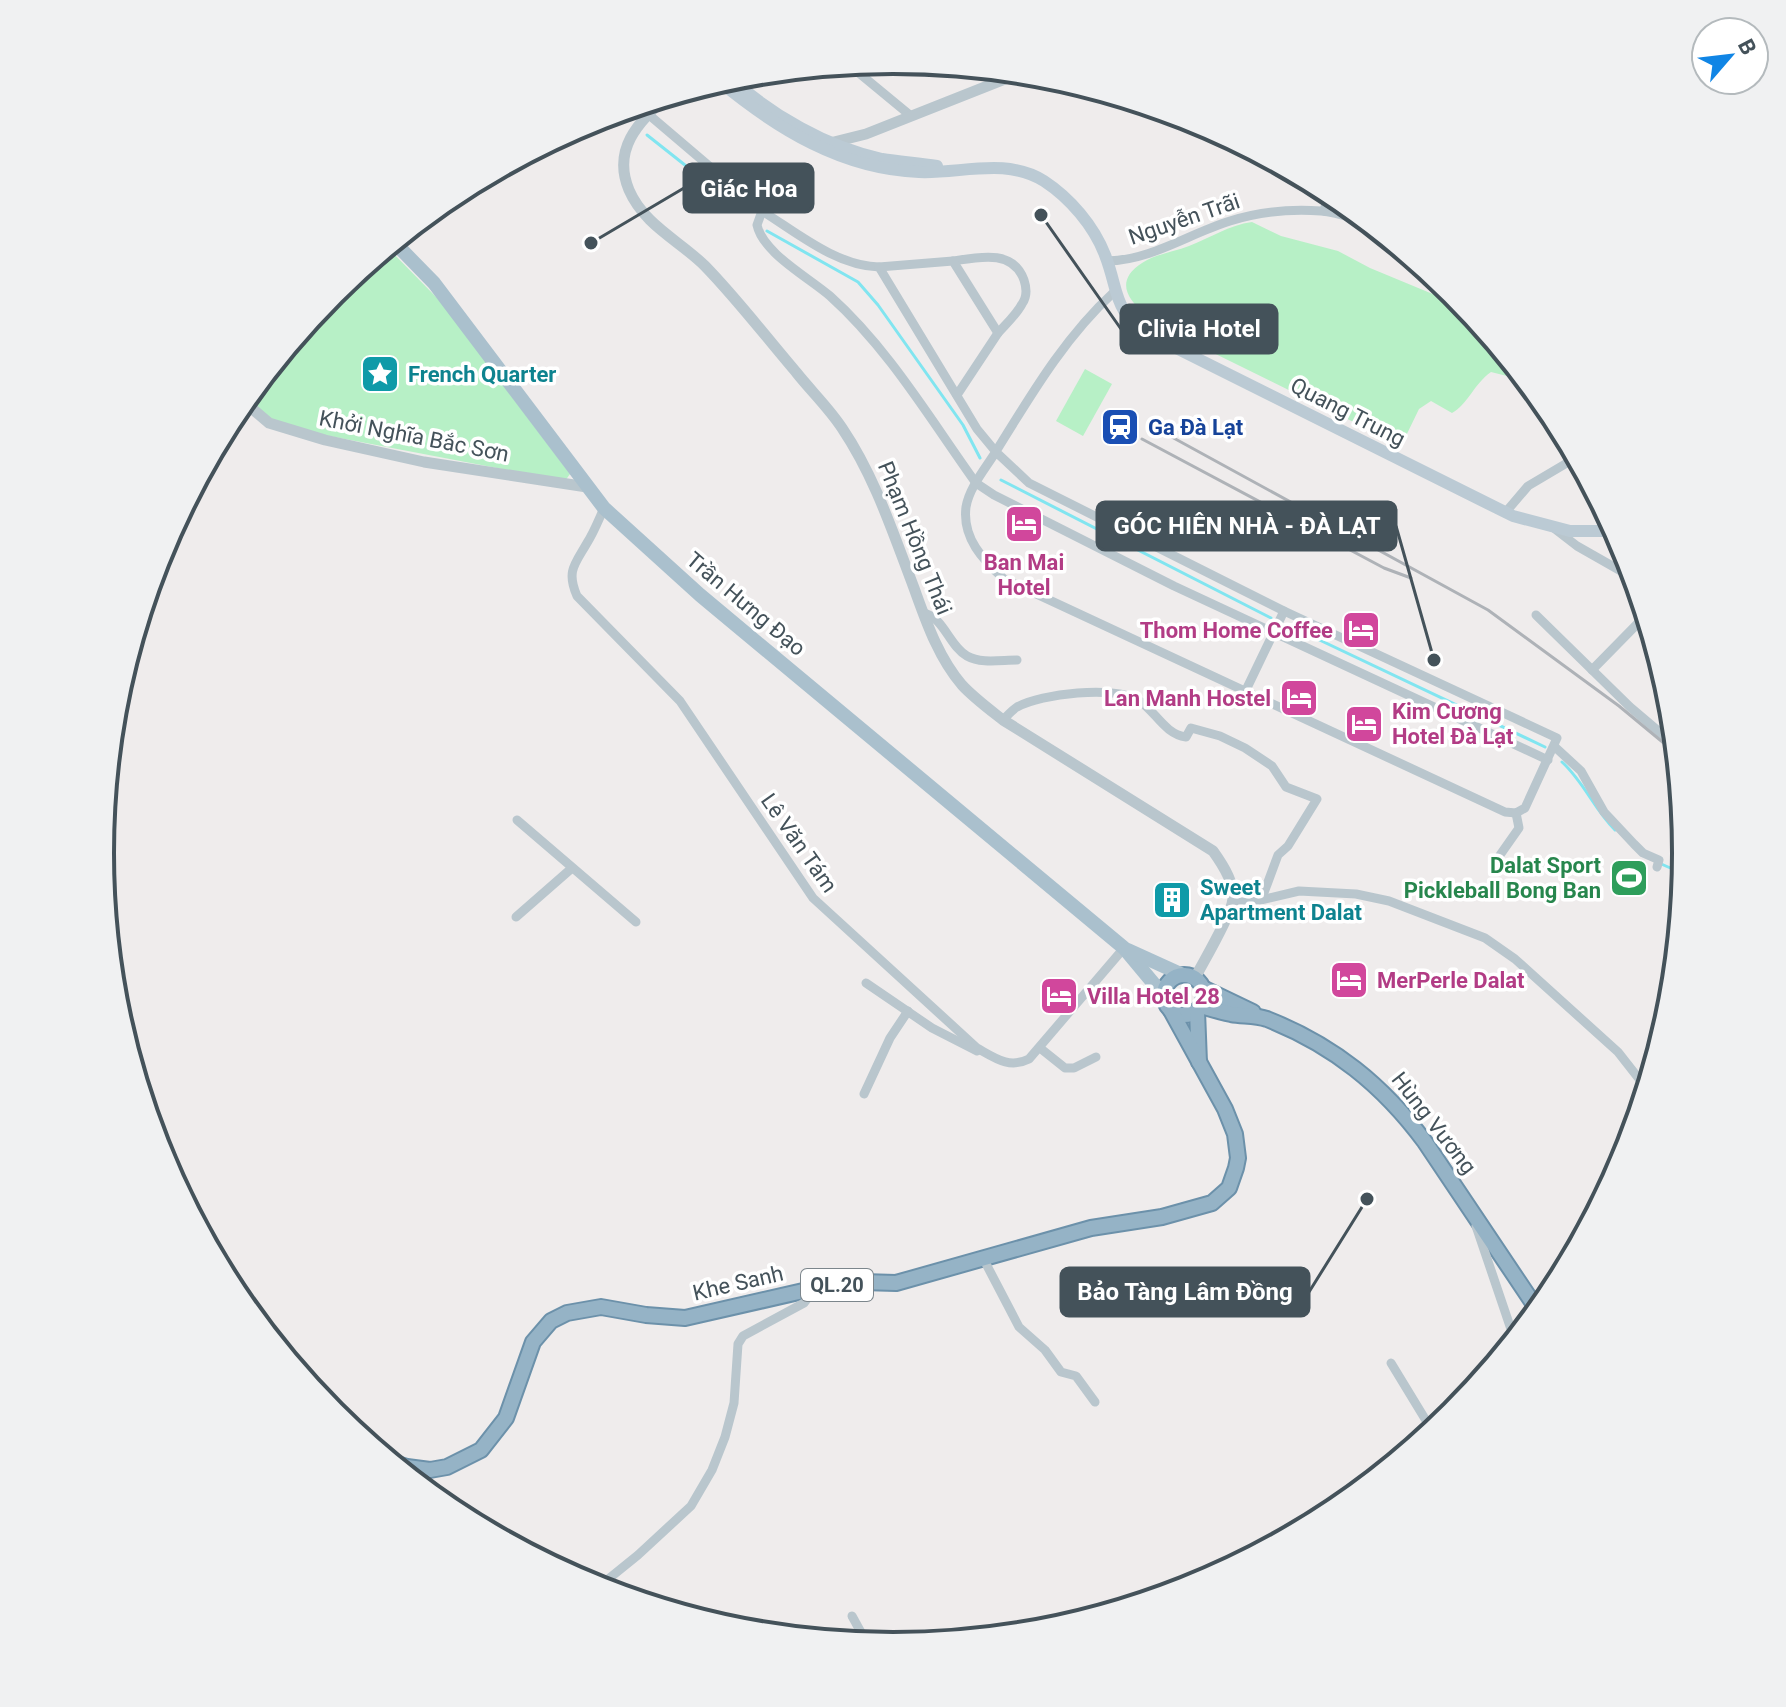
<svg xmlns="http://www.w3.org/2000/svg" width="1786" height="1707" font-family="Roboto,sans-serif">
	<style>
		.green { fill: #b7f0c6 }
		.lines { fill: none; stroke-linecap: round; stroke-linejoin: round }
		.stream { stroke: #81e5f0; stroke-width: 3 }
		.trunk-casing { stroke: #6c91aa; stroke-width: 18 }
		.minor { stroke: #b9c6cd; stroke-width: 9 }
		.tertiary { stroke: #b9c6cd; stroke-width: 11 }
		.secondary { stroke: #bbcad4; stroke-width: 12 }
		.primary { stroke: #aac0cd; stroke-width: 14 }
		.trunk { stroke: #95b3c6; stroke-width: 14 }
		.rail { stroke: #aeb2b7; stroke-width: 3 }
		.labels { text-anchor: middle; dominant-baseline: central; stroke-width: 7; stroke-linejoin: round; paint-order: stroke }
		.shield { fill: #fff; stroke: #7c868c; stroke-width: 2 }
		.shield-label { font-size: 20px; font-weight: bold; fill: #44525a }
		.street-label { font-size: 22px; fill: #44525a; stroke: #fff }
		.culture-label { font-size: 22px; font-weight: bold; fill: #0d838f; stroke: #fff; text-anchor: start }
		.transit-label { font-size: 22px; font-weight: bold; fill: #164399; stroke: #fff; text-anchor: start }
		.hotel-label { font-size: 22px; font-weight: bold; fill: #b23c85; stroke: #fff; text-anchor: start }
		.leisure-label { font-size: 22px; font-weight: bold; fill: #27864d; stroke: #fff; text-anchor: end }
		.rim { fill: none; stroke: #44525a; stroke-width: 4 }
		.leader { fill: none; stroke: #44525a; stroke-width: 3 }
		.callout-dot { fill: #44525a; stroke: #fff; stroke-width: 3 }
		.callout { fill: #44525a; stroke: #44525a; stroke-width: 3 }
		.callout-label { font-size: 24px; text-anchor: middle; font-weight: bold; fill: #fff }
	</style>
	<rect width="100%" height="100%" fill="#efecec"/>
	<g class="green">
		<path d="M1252,222l29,14 57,15 32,17 82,34 22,15 53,64 -36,-9c-17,12 -23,32 -39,41l-21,-12 -12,8 -16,33 -7,1 -221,-109c-23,-14 -75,-44 -33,-71 13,-9 32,-11 47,-17 21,-8 40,-21 63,-24z"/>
		<path d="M387,247l53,54 130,173 -5,7 -241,-46 -53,-16 -18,-15 -6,-8 85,-104z"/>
		<path d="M1085,369l27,15 -29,52 -27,-15z"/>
	</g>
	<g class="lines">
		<g class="stream">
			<path d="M622,111l2,3"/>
			<path d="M647,135l96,76"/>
			<path d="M767,231l91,51 20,23 85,120 17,33"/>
			<path d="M1001,480l270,138"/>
			<path d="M1288,625l257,122"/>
			<path d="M1562,762c22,20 32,47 53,68"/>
			<path d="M1659,863l25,11"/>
		</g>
		<g class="trunk-casing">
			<g id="trunk">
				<circle cx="1184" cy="995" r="20"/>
				<path d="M1203,988l50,24"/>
				<path d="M1201,1006c10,3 20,6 30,8 12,2 25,1 36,5 66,26 116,66 158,123l114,170"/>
				<path d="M1197,1011l2,51"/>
				<path d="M388,1461l19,6 23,3 17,-3 34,-17 25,-32 27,-76 18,-21 16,-8 34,-6 45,8 39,3 140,-32 37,-4 34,1 195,-55 71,-11 50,-14 17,-15 7,-20 2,-10 -3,-24 -10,-25 -56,-102"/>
			</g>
		</g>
		<g class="minor">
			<path d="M848,64l63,52"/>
			<path d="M648,114l114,97 -5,14c6,28 51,52 73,71 59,53 100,123 146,187l18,12 180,91 374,174"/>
			<path d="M762,211c34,21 74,55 117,56l98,162 19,23 33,31 255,128 273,127 -32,70 -9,5 -11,-1 -501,-233c-21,-19 -42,-41 -38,-72 3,-19 19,-38 29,-54 36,-58 69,-115 119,-161"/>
			<path d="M1324,211l5,-20"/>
			<path d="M953,261c26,-4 60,-12 71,19 3,9 3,17 -2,24 -6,11 -16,20 -24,29"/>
			<path d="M1107,261c45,-1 81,-27 123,-40 28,-9 62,-12 91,-10 16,1 33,8 48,12"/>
			<path d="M879,267l74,-6 45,72 -41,62"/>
			<path d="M604,508c-5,11 -10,24 -17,35 -12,21 -21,28 -10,53l103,105 133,197 164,150c18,10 32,21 52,11l95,-111"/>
			<path d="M1505,513l23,-27 49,-29"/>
			<path d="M1555,529l22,17 58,33"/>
			<path d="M923,613c21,4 26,33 44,43 14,8 34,4 50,4"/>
			<path d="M1536,615l94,92 46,39"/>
			<path d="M1592,670l54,-55"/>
			<path d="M1246,690l38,-79"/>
			<path d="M1003,720c4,-4 9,-10 14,-13 25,-14 96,-21 121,-7 17,10 26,34 48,37l5,-9 29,8 25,12 27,18 14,21 31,12 -29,47 -10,9 -16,43"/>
			<path d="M1555,747l26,24 23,41 30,32 9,9 16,7 -2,7"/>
			<path d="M517,820l119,102"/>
			<path d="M1500,855l19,-27 -3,-15"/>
			<path d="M1233,902h19l47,-11 57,3 33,7 96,37 30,21 103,93 29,37"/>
			<path d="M516,917l56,-49"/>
			<path d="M866,983l66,45 45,23"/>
			<path d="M1040,1048l25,20h9l22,-11"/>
			<path d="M864,1094l26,-56 18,-27"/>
			<path d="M1476,1226l39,115"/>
			<path d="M983,1258l36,69 26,23 16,22 15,4 19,26"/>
			<path d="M1391,1363l42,69"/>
			<path d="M596,1589l42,-34 53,-49 21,-36 13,-33 9,-34 4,-59 5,-8 61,-33 11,-15"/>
			<path d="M852,1616l16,29"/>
		</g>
		<g class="tertiary">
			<path d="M666,97c-28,26 -54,52 -37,93 15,35 51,51 76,76 33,34 61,71 91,106 15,19 33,36 46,56 33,49 51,105 72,160 12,33 24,69 48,97 12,13 27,24 41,35l210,131c10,14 24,35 19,53 -5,18 -27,55 -37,74"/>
			<path d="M830,143l36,-9 154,-61"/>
			<path d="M243,401l26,22 56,17 99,22 163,25"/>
		</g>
		<g class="secondary">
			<path d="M730,78c42,37 95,69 152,81 18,3 37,4 55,7"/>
			<path d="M719,81c58,48 123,88 200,91 41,2 87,-15 125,9 26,17 50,45 61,74 15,38 6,55 47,81l361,180 57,15h46"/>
		</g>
		<g class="primary">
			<path d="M394,242l40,41 170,225 96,87 424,353 40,48"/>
			<path d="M1128,950l55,25"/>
		</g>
		<use href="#trunk" class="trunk"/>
		<g class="rail">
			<path d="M1148,424l340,186 131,96 58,48"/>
			<path d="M1142,439l242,129 27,10"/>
		</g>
	</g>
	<defs>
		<g id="sight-square" transform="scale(2)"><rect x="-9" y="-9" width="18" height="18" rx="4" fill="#0f9aa8" stroke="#fff"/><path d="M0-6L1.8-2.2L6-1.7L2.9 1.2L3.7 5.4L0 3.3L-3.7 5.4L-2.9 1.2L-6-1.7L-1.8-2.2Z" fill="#fff"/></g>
		<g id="station-square" transform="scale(2)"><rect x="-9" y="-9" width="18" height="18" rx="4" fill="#1a4fb4" stroke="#fff"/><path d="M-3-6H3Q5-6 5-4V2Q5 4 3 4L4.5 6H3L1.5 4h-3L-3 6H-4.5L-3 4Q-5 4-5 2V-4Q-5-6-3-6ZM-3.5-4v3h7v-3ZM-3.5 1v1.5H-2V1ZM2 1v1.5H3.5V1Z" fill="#fff"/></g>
		<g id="hotel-square" transform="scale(2)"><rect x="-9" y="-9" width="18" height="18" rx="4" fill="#d1479c" stroke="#fff"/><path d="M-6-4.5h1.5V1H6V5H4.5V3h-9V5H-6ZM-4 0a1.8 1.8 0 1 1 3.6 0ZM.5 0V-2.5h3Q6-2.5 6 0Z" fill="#fff"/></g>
		<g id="stadium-square" transform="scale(2)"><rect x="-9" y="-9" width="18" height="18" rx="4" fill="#2e9e5b" stroke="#fff"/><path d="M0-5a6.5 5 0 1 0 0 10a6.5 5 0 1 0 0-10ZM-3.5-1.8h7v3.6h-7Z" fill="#fff"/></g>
		<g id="building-square" transform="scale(2)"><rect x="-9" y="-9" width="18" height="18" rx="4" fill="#0f9aa8" stroke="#fff"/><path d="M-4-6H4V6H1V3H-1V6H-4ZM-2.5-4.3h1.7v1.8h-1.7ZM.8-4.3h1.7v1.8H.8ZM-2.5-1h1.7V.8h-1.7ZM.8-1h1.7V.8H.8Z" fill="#fff"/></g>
	</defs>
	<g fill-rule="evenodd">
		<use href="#sight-square" x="380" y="374"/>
		<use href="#station-square" x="1120" y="427"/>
		<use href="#hotel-square" x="1024" y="524"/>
		<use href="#hotel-square" x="1361" y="630"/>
		<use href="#hotel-square" x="1299" y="698"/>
		<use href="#hotel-square" x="1364" y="724"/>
		<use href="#stadium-square" x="1629" y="878"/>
		<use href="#building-square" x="1172" y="900"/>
		<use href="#hotel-square" x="1349" y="980"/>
		<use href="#hotel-square" x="1059" y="996"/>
	</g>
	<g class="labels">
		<rect class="shield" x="801" y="1269" width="72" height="32" rx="6"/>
		<g class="shield-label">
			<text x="837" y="1285">QL.20</text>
		</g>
		<g class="street-label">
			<text transform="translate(1184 219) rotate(-19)">Nguyễn Trãi</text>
			<text transform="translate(1348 412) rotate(27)">Quang Trung</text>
			<text transform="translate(414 436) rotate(11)">Khởi Nghĩa Bắc Sơn</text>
			<text transform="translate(915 538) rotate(68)">Phạm Hồng Thái</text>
			<text transform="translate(746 604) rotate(40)">Trần Hưng Đạo</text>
			<text transform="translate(799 843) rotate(55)">Lê Văn Tám</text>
			<text transform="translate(1434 1123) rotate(52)">Hùng Vương</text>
			<text transform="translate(738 1283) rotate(-13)">Khe Sanh</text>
		</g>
		<g class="culture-label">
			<text x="408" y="374">French Quarter</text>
			<text x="1200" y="887">Sweet<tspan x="1200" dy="25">Apartment Dalat</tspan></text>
		</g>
		<g class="transit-label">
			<text x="1148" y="427">Ga Đà Lạt</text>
		</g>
		<g class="hotel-label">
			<text x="1024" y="562" text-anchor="middle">Ban Mai<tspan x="1024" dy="25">Hotel</tspan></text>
			<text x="1333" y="630" text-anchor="end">Thom Home Coffee</text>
			<text x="1271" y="698" text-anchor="end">Lan Manh Hostel</text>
			<text x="1392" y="711">Kim Cương<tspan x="1392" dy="25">Hotel Đà Lạt</tspan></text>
			<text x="1377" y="980">MerPerle Dalat</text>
			<text x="1087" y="996">Villa Hotel 28</text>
		</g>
		<g class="leisure-label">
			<text x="1601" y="865">Dalat Sport<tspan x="1601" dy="25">Pickleball Bong Ban</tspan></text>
		</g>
	</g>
	<path d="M0 0H1786V1707H0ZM114 853a779 779 0 1 1 1558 0a779 779 0 1 1-1558 0Z" fill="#f0f1f2" fill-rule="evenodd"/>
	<path class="rim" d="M114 853a779 779 0 1 1 1558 0a779 779 0 1 1-1558 0Z"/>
	<path class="leader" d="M591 243L684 188M1041 215L1121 329M1434 660L1396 526M1367 1199L1309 1292"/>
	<g class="callout-dot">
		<circle cx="591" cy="243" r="8"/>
		<circle cx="1041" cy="215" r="8"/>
		<circle cx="1434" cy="660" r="8"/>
		<circle cx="1367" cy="1199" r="8"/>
	</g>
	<g class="callout">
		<rect x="684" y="164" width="129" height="48" rx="8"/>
		<rect x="1121" y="305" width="156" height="48" rx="8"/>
		<rect x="1097" y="502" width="299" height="48" rx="8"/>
		<rect x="1061" y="1268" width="248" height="48" rx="8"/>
	</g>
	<g class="callout-label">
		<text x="749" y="197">Giác Hoa</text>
		<text x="1199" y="337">Clivia Hotel</text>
		<text x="1247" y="534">GÓC HIÊN NHÀ - ĐÀ LẠT</text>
		<text x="1185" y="1300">Bảo Tàng Lâm Đồng</text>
	</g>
	<g transform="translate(1730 56) rotate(62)"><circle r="38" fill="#ffffff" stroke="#b4babd" stroke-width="2"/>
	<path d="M0-6L14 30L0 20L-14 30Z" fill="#1085e5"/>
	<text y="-12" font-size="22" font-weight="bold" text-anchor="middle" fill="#44525a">B</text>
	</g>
</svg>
